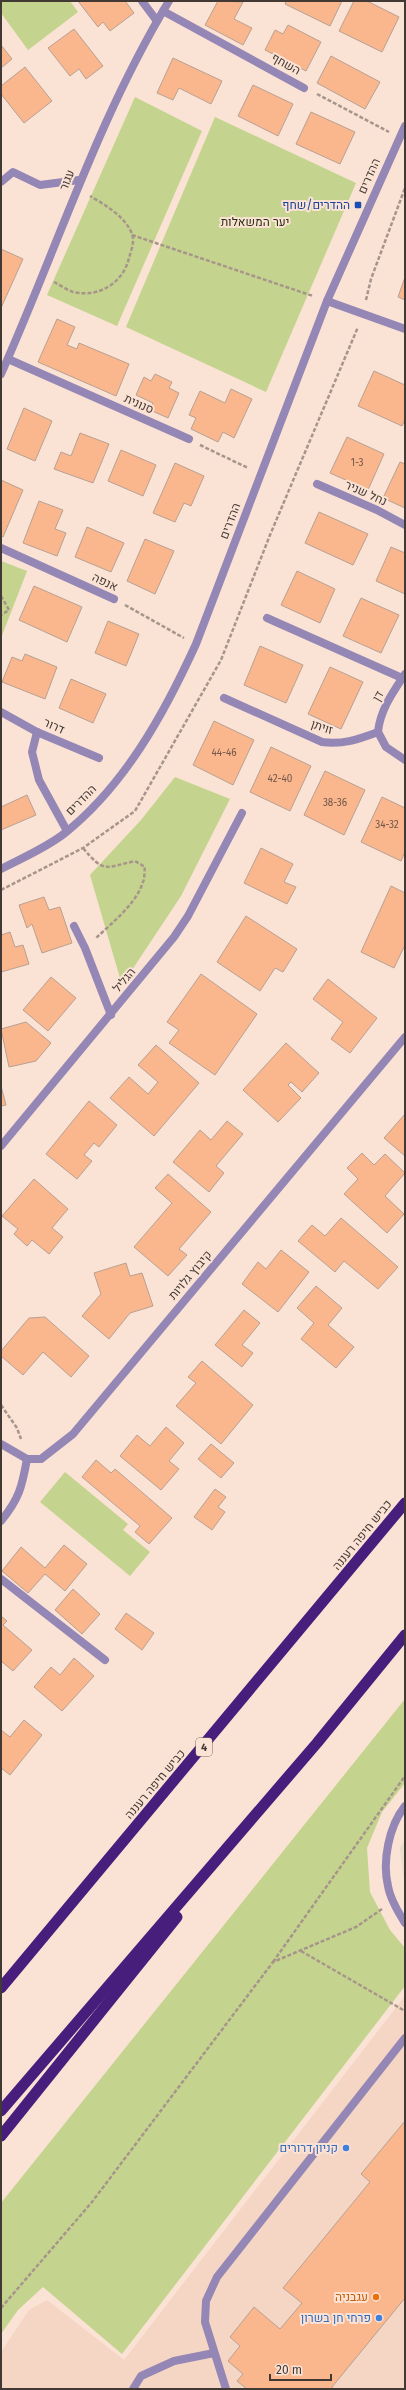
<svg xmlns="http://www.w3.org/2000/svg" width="406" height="2390" font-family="'Fira Sans',Heebo,sans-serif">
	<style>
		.built { fill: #f5d6c4 }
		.education { fill: #e9dcc8 }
		.green { fill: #c4d48e }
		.building { fill: #fab68c; stroke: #b7a194 }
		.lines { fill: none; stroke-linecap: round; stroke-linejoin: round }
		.path { stroke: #a7958b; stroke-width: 2.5; stroke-dasharray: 4 2; stroke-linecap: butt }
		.service { stroke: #9486b5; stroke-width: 8 }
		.minor { stroke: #9486b5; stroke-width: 8 }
		.tertiary { stroke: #9486b5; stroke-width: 8 }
		.trunk { stroke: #471e7c; stroke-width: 11 }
		.transit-dot { fill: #1a4fb4; stroke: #fae2d4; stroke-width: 1.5 }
		.shop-dot { fill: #3f7fe0; stroke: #fae2d4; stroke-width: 1.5 }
		.food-dot { fill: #e8710a; stroke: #fae2d4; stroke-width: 1.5 }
		.labels { text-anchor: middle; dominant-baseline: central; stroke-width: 4; stroke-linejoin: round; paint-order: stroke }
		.number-label { font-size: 10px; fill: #71584a }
		.shield { fill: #fae2d4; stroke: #7a6c64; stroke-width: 1 }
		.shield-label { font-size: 11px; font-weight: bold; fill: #433934 }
		.street-label { font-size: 12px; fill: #433934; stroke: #fae2d4 }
		.transit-label { font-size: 12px; fill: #164399; stroke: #fae2d4; text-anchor: end }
		.park-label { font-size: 12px; fill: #2a3011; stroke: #fae2d4 }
		.shop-label { font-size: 12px; fill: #366cbe; stroke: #fae2d4; text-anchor: end }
		.food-label { font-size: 12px; fill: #c56008; stroke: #fae2d4; text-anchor: end }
	</style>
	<rect width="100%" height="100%" fill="#fae2d4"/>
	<path class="built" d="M405,1996v393h-404v-37l28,-42 18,-10 77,60z"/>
	<path class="education" d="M405,1839v50l-5,-41z"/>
	<g class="green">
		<path d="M1,1h69l8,11 -50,38 -27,-37z"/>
		<path d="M135,97l67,34 -85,195 -70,-31z"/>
		<path d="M215,117l141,66 -90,209 -140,-65z"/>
		<path d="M1,561l26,10 -26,67z"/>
		<path d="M175,777l55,22 -49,97 -59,89 -32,-110 51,-55z"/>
		<path d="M65,1472l63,52 -5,6 27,22 -20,24 -90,-74z"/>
		<path d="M405,1699v84l-23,29 -15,36 3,44 20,38 15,18v38l-283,368 -79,-67 -25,23 -17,24v-131z"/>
	</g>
	<g class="building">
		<path d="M78,1h47l9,12 -24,18 -7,-9 -5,5z"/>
		<path d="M218,1l25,1 -9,17 18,9 -9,17 -38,-20z"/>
		<path d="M286,1h56l-12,25 -45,-22z"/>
		<path d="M354,1h13l32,16 -17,35 -43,-21z"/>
		<path d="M288,25l33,17 -15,29 -41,-21 10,-20 8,4z"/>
		<path d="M74,29l29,37 -17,13 -7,-10 -9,7 -22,-28z"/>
		<path d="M1,45l11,14 -11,9z"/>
		<path d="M331,56l49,26 -15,27 -48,-26z"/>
		<path d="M173,58l49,23 -11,23 -32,-16 -6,12 -16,-7z"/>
		<path d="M25,67l27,34 -28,22 -23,-29v-8z"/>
		<path d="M253,85l40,19 -15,32 -40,-20z"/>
		<path d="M311,112l44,20 -15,32 -44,-20z"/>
		<path d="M1,249l22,10 -22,49z"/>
		<path d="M405,277v23l-7,-3z"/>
		<path d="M57,319l18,8 -8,18 10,4 2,-6 50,21 -13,32 -78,-34z"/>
		<path d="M374,371l31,14v34l-3,7 -44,-20z"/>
		<path d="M155,374l17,8 -3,6 10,5 -11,25 -18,-8 3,-7 -17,-8 8,-18 7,4z"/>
		<path d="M231,389l21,10 -18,39 -11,-6 -5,10 -27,-13 5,-11 -7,-3 11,-24 25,12z"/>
		<path d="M24,408l28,13 -17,40 -28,-12z"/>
		<path d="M80,433l29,11 -16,39 -39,-14 7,-17 10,4z"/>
		<path d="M347,437l37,17 -16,36 -38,-17z"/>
		<path d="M121,450l35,15 -13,31 -35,-15z"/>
		<path d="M400,462l5,2v44l-22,-10z"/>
		<path d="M175,463l29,13 -13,30 -7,-3 -9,19 -22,-9z"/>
		<path d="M1,480l22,10 -20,47 -2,-1z"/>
		<path d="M39,501l24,9 -8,19 11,4 -9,23 -34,-13z"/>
		<path d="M319,512l49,22 -15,31 -48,-22z"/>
		<path d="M87,527l37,16 -13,29 -36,-15z"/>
		<path d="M145,539l29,12 -19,43 -28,-13z"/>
		<path d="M391,547l14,6v41l-29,-13z"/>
		<path d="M297,571l38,18 -15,34 -39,-18z"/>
		<path d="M34,586l48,21 -15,35 -48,-22z"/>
		<path d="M361,598l38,17 -18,38 -38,-17z"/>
		<path d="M108,621l31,13 -13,32 -31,-13z"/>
		<path d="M260,646l43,19 -17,38 -42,-18z"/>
		<path d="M25,654l32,13 -12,32 -43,-17 10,-25 10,4z"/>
		<path d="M330,667l33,15 -22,47 -33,-15z"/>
		<path d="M71,679l35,15 -13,29 -34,-15z"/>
		<path d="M214,721l40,19 -21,45 -40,-20z"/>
		<path d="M271,747l40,19 -21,45 -40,-19z"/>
		<path d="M325,771l40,19 -21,45 -40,-20z"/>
		<path d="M27,795l9,20 -35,15v-23z"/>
		<path d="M382,797l23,11v44l-4,9 -40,-19z"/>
		<path d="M261,848l32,16 -9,18 12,5 -9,17 -43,-21z"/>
		<path d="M391,886l14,7v52l-11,23 -33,-16z"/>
		<path d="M44,897l5,13 11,-3 12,36 -30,10 -10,-29 -5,4 -8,-23z"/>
		<path d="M246,916l51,33 -14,23 -8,-4 -15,23 -43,-29z"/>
		<path d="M10,932l5,15 8,-2 6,19 -28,8v-37z"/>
		<path d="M201,974l56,40 -42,61 -46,-32 10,-13 -12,-8z"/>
		<path d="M51,977l25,21 -28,33 -25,-21z"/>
		<path d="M328,979l49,39 -27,35 -19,-14 12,-17 -30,-23z"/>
		<path d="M26,1022l25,21 -15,18 -27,6 -8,-38z"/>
		<path d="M286,1043l33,30 -17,19 -11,-10 -3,3 13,13 -23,24 -35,-32z"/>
		<path d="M156,1045l43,38 -45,53 -44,-38 19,-21 19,17 10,-12 -20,-17z"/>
		<path d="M1,1086l5,19 -5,1z"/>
		<path d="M89,1101l28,24 -18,22 -5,-4 -10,12 8,6 -15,18 -31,-25z"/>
		<path d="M405,1114v42l-21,-18z"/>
		<path d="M227,1121l16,13 -27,32 8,7 -15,19 -36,-30 27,-32 11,10z"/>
		<path d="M362,1153l12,12 11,-11 20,19 -20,23 19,18 -17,19 -43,-39 14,-15 -11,-11z"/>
		<path d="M168,1174l43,38 -32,37 8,6 -19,21 -34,-29 38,-44 -17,-15z"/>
		<path d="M34,1179l34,30 -16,19 11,9 -14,17 -17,-14 -5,6 -13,-12 4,-5 -16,-13z"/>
		<path d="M341,1218l57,49 -20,22 -34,-28 -9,11 -37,-31 14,-16 13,11z"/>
		<path d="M281,1250l28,22 -31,40 -36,-28 16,-22 8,7z"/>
		<path d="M126,1263l4,13 12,-3 11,33 -23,7 -21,26 -27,-23 19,-22 -7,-21z"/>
		<path d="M316,1286l26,22 -14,17 26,22 -18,21 -35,-29 13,-16 -17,-15z"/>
		<path d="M244,1310l16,13 -18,22 11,8 -11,14 -27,-22z"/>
		<path d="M45,1317l44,39 -18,21 -28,-25 -20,23 -22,-19v-5l28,-33z"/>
		<path d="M202,1361l51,44 -32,39 -45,-38 20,-23 -8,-6z"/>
		<path d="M166,1427l18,16 -15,18 10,8 -18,21 -41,-34 17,-21 13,11z"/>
		<path d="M211,1444l23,19 -13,15 -23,-19z"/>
		<path d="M96,1460l15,13 4,-4 57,49 -23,26 -14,-12 5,-6 -58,-49z"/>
		<path d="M215,1489l11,8 -8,10 7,5 -13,18 -18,-13z"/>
		<path d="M64,1545l23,19 -22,27 -20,-17 -17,19 -26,-22 19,-24 24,21z"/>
		<path d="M73,1589l27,25 -18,20 -27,-24z"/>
		<path d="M126,1613l28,20 -12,17 -27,-21z"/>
		<path d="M1,1616l6,5 -4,4 29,25 -19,21 -12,-10z"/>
		<path d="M74,1658l20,18 -32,35 -28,-24 17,-20 9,8z"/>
		<path d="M24,1720l18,15 -32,40 -9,-7v-38l9,7z"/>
		<path d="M405,2121v177l-73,89 1,2h-86l-10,-8 6,-7 -15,-13 12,-15 -10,-9 24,-30 26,22 22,-26 -19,-15 87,-106 -9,-8z"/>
	</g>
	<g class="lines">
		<g class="path">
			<path d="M317,94l72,38"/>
			<path d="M132,235l181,61"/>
			<path d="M54,282c6,3 13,8 19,10 26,6 50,-9 56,-34 2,-7 6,-17 3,-24 -7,-18 -27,-29 -42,-38"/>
			<path d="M366,300l5,-21 34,-91"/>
			<path d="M200,445l48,23"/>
			<path d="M1,596l8,14 -8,5"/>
			<path d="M125,605l59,33"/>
			<path d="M83,848c21,25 21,20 52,13l10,6c-1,5 0,11 -2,15 -7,22 -31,41 -47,56"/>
			<path d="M1,890l82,-42 52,-37 86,-151 49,-125 88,-208"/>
			<path d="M1,1405l16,23 4,11"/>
			<path d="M301,1951l104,60"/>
			<path d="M273,1962l132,-186"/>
			<path d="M1,2308l91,-106 181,-240 83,-35 26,-18"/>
		</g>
		<g class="service">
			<path d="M267,618l135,60"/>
			<path d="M74,926l11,22 26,67"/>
			<path d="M1,1579l104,81"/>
			<path d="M133,2389l8,-13 33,-15 40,-8"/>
			<path d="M226,2389l-21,-67 1,-21 11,-24 188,-239"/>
		</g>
		<g class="minor">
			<path d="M142,1l15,20"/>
			<path d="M163,11l141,77"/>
			<path d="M1,182l12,-10 27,13 39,-5"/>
			<path d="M327,301l78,28"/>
			<path d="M8,359l181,80"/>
			<path d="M1,374c56,-125 96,-254 168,-373"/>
			<path d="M317,484l60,26 28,15"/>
			<path d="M1,548l113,51"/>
			<path d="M224,698l98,44c21,3 37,-3 56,-10"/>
			<path d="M1,712l36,20 62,26"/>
			<path d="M37,732l-5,20 7,28 28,51"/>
			<path d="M378,732c2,-22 15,-40 27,-58"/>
			<path d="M378,732l8,15 19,13"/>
			<path d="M1,1146l173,-209 14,-21 54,-103"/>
			<path d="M1,1444l26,15"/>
			<path d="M1,1521c18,-22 21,-34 26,-62h14l32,-25 332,-397"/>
			<path d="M405,1806c-16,20 -23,55 -17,80 2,13 10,26 17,37"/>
		</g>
		<path class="tertiary" d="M1,869c21,-11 45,-21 64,-36 60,-48 99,-119 131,-189l131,-343 78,-175"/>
		<g class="trunk">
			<path d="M1,1988l404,-485"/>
			<path d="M1,2111l316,-368 88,-108"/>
			<path d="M1,2136l176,-219"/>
		</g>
	</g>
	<rect class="transit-dot" x="354" y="201" width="8" height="8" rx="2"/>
	<g class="shop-dot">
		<circle cx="346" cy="2148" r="4"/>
		<circle cx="379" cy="2318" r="4"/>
	</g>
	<circle class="food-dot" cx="376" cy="2297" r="4"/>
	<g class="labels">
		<g class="number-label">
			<text x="357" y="463">1-3</text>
			<text x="224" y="753">44-46</text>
			<text x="280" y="779">42-40</text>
			<text x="335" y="803">38-36</text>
			<text x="387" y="825">34-32</text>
		</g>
		<rect class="shield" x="196" y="1738" width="16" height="18" rx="3"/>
		<g class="shield-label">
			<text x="204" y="1747">4</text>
		</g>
		<g class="street-label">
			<text transform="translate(286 64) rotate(29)">השחף</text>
			<text transform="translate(369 176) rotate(-66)">ההדרים</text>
			<text transform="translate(67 180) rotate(-68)">עגור</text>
			<text transform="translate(139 404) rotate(24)">סנונית</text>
			<text transform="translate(366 493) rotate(24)">נחל שניר</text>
			<text transform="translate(230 521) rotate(-69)">ההדרים</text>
			<text transform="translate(105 582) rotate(25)">אנפה</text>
			<text transform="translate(378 696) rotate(-60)">דן</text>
			<text transform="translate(54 726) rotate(24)">דרור</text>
			<text transform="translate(322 727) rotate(19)">זויתן</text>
			<text transform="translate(81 800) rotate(-45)">ההדרים</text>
			<text transform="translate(124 980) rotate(-50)">הגליל</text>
			<text transform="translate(190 1275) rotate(-50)">קיבוץ גלויות</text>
			<text transform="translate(362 1535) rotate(-51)">כביש חיפה רעננה</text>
			<text transform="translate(155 1784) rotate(-50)">כביש חיפה רעננה</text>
		</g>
		<g class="transit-label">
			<text x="350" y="205">ההדרים/שחף</text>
		</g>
		<g class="park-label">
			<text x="255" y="222">יער המשאלות</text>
		</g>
		<g class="shop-label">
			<text x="338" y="2148">קניון דרורים</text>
			<text x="371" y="2318">פרחי חן בשרון</text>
		</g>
		<g class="food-label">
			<text x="368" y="2297">עגבניה</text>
		</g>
	</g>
	<rect width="406" height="2390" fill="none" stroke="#433934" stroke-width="4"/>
	<path d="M270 2374v6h61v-6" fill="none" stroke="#433934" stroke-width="2"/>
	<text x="276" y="2374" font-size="12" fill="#433934" stroke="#fae2d4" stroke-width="3" paint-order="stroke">20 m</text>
</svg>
